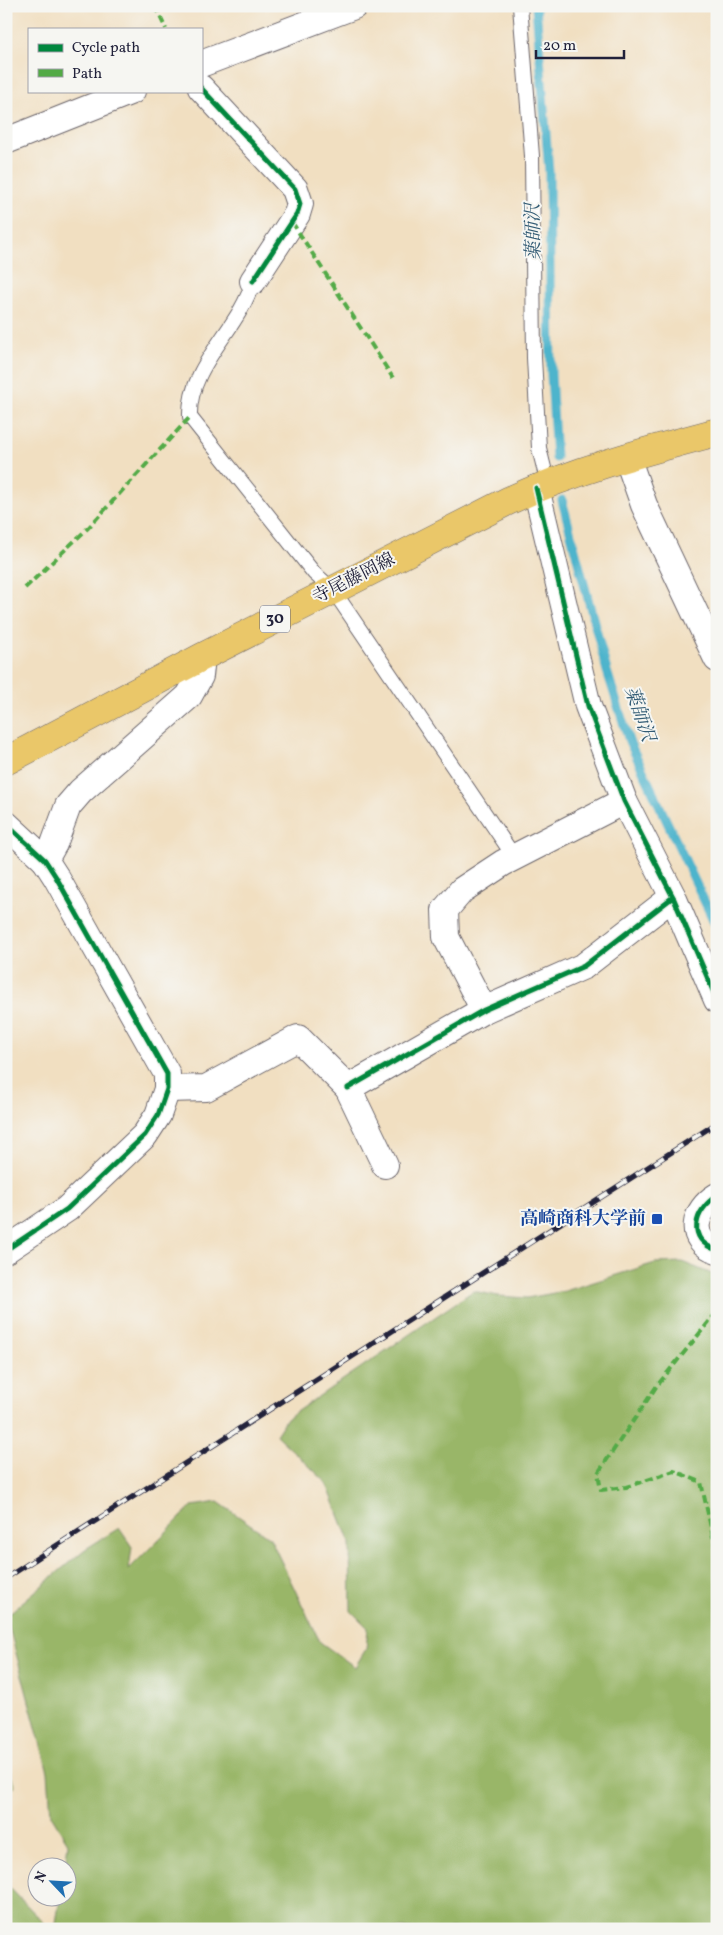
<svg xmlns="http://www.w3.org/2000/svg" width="723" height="1935" font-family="Vollkorn,'Noto Serif JP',serif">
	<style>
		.green { fill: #c2d476; stroke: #727b58 }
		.forest { fill: #99b667; stroke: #5e6c51 }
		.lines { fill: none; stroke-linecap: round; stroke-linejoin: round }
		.stream { stroke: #4db4cc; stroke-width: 9 }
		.service-casing { stroke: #6a646a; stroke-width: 16 }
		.minor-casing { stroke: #6a646a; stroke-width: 28 }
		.primary-casing { stroke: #6a646a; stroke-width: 29 }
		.service { stroke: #fff; stroke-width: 14 }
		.minor { stroke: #fff; stroke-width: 26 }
		.primary { stroke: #eac769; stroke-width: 28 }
		.rail-casing { stroke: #22223b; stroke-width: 5.5 }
		.rail { stroke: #f6f6f2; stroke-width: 4; stroke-dasharray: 11; stroke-linecap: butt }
		.quiet { stroke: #53aa46; stroke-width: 4; stroke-dasharray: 8 4; stroke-linecap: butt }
		.cycleway-casing { stroke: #f6f6f2; stroke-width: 8 }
		.cycleway { stroke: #00873e; stroke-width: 5 }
		.transit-dot { fill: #1a4fb4; stroke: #f6f6f2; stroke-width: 2 }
		.labels { text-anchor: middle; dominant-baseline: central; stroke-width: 4; stroke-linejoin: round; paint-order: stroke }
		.shield { fill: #f6f6f2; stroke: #626272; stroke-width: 1 }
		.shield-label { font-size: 16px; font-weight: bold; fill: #22223b }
		.street-label { font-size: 18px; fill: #22223b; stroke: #f6f6f2 }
		.transit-label { font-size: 18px; font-weight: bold; fill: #164399; stroke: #f6f6f2; text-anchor: end }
		.water-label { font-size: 19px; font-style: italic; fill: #335c75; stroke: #f6f6f2 }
	</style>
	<rect width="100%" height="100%" fill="#f6f6f2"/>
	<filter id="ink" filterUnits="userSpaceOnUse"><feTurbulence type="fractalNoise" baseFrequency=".02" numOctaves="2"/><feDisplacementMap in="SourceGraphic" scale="10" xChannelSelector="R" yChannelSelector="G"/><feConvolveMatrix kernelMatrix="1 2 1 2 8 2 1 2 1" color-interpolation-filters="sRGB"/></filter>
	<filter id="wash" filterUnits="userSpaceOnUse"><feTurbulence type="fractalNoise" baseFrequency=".0096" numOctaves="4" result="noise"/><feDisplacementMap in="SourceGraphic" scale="20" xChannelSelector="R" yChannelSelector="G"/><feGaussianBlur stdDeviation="1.12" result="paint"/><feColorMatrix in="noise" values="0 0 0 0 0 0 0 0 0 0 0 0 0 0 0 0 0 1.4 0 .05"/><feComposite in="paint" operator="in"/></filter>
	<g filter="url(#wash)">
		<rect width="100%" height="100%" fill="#f1dfc1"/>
		<path class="green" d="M6,1760l9,27 -9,3z"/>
		<g class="forest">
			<path d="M682,1262l35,14v653h-662l5,-31h8v-30l-3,-1 3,-24 -17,-28 -3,-43 -42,-156 78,-66 35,-22 13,19 -3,22 63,-63 26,-4 52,36 50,104 35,25 11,-18 2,-21 -17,-17 -1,-68 -24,-61 -50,-47 11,-17 186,-127 25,5 29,2 38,-7 90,-28z"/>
			<path d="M6,1884l44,45h-44z"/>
		</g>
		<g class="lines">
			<g class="stream">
				<path d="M536,6l13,166 2,202 5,84"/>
				<path d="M562,500l45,171 22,70 88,187"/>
			</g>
		</g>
	</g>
	<g filter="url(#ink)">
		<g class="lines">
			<g class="service-casing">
				<g id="service">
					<path d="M520,6l12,150 2,202 5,90 9,36"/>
					<path d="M253,281c-13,48 -65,84 -63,136l124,156 19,17 182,268"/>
				</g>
			</g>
			<g class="minor-casing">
				<g id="minor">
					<path d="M201,64l153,-58"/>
					<path d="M201,88l94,101 5,15 -3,10 -44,67"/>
					<path d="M6,141l126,-50"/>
					<path d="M627,457l17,48 73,154"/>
					<path d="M536,488l52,218 36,95 49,96 44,103"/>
					<path d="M6,824l39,36 11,17 111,197v15l-9,26 -13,20 -78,74 -61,41"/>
					<path d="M45,860l9,-16 14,-38 13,-15 108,-95 11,-20 2,-19"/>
					<path d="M484,1010l-38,-73 -1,-27 17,-20 41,-27 121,-62"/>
					<path d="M348,1088l136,-78 100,-44 89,-69"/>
					<path d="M167,1089l39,-1 92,-50 50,50 37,77"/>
					<path d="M717,1196c-23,14 -31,44 0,54"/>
				</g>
			</g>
			<g class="primary-casing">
				<path id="primary" d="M6,761l196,-104 306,-156c67,-31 138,-50 209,-69"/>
			</g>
			<use href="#service" class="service"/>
			<use href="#minor" class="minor"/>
			<use href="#primary" class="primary"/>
			<g class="rail-casing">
				<path id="rail" d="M6,1578l711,-455"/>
			</g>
			<use href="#rail" class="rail"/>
			<g class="quiet">
				<path d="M155,6l11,23"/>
				<path d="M292,222l101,156"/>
				<path d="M25,588l63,-60 102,-111"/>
				<path d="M717,1312l-61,75 -58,86 3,17 25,-3 48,-16 27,11 16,73"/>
			</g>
			<g class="cycleway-casing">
				<g id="cycleway">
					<path d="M201,88l94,101 5,15 -3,10 -44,67"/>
					<path d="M536,488l52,218 36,95 49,96 44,103"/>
					<path d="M6,824l39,36 11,17 111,197v15l-9,26 -13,20 -78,74 -61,41"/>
					<path d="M348,1088l136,-78 100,-44 89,-69"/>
					<path d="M717,1196c-23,14 -31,44 0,54"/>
				</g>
			</g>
			<use href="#cycleway" class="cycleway"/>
		</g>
	</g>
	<rect class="transit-dot" x="651" y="1213" width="12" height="12" rx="2.5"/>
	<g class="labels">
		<rect class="shield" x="260" y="605.5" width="30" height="27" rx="4"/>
		<g class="shield-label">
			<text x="275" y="619">30</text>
		</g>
		<g class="street-label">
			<text transform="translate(354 579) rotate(-27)">寺尾藤岡線</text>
		</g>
		<g class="transit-label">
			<text x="646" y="1219">高崎商科大学前</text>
		</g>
		<g class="water-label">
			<text transform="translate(534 232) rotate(-91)">薬師沢</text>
			<text transform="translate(639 714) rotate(71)">薬師沢</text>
		</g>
	</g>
	<rect width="723" height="1935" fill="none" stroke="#f6f6f2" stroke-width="25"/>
	<rect x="28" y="28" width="175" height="65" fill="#f6f6f2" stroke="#a1a1a9"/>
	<rect x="38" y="44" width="25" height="8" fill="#00873e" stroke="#a1a1a9"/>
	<text x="72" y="52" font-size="15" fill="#22223b">Cycle path</text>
	<rect x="38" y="69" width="25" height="8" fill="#53aa46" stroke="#a1a1a9"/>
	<text x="72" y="78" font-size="15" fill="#22223b">Path</text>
	<g transform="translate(52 1882) rotate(295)"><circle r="24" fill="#f6f6f2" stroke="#a1a1a9"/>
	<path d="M0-4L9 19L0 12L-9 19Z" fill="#1f6fb2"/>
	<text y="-8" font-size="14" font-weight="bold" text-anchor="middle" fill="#22223b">N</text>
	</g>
	<path d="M536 50v8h88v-8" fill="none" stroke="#22223b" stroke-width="2.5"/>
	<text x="543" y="50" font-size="15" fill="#22223b" stroke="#f6f6f2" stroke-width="4" paint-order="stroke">20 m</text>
</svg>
